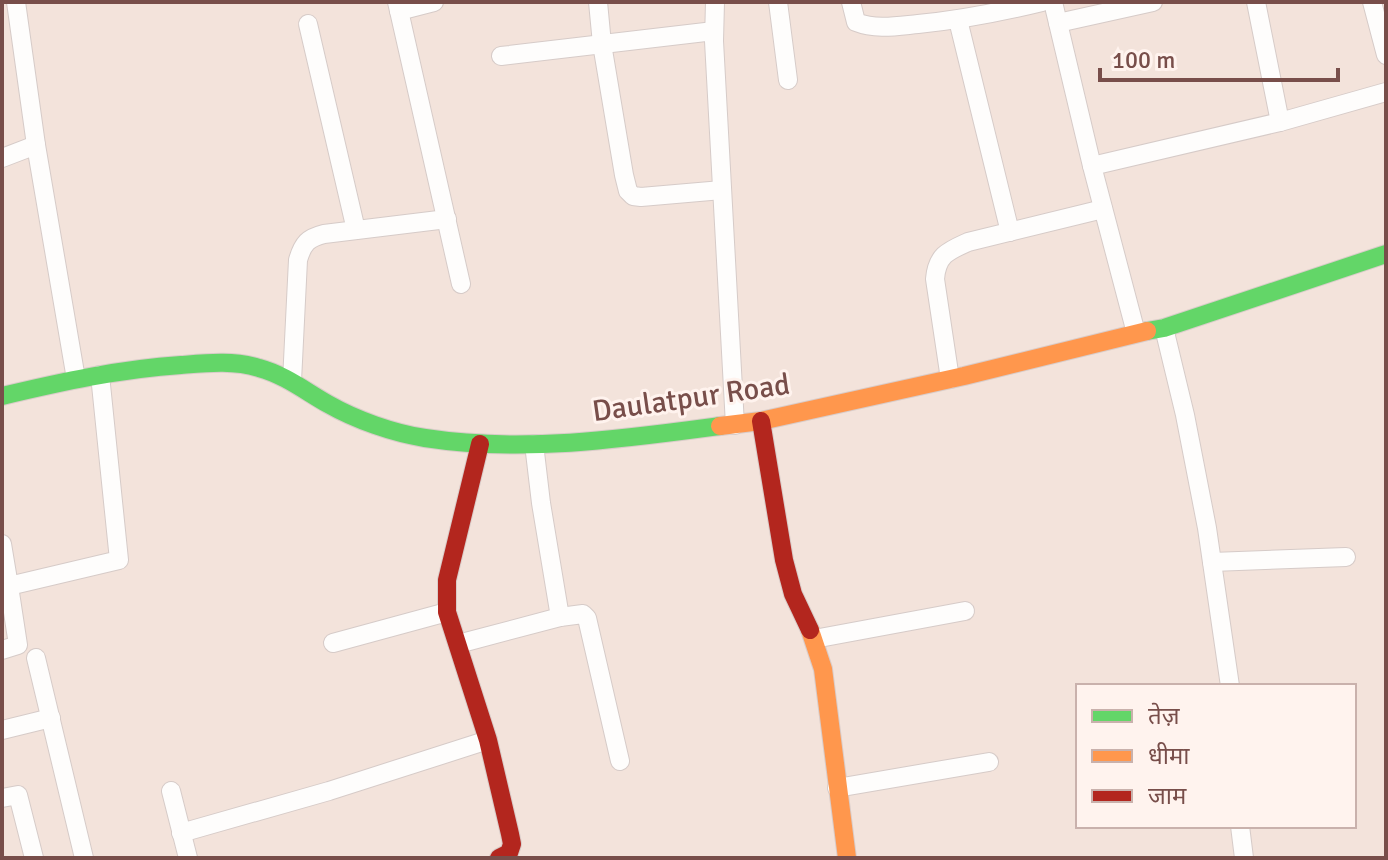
<svg xmlns="http://www.w3.org/2000/svg" width="1388" height="860" font-family="Signika,'Noto Sans Devanagari',sans-serif">
	<style>
		.residential { fill: #f3e3db; fill-rule: evenodd }
		.lines { fill: none; stroke-linecap: round; stroke-linejoin: round }
		.street-casing { stroke: #d6cbc8; stroke-width: 20 }
		.fast-casing { stroke: #d9ccc9; stroke-width: 20 }
		.slow-casing { stroke: #d9ccc9; stroke-width: 20 }
		.jam-casing { stroke: #d9ccc9; stroke-width: 20 }
		.street { stroke: #fefdfc; stroke-width: 18 }
		.fast { stroke: #63d668; stroke-width: 18 }
		.slow { stroke: #ff974d; stroke-width: 18 }
		.jam { stroke: #b3261e; stroke-width: 18 }
		.labels { text-anchor: middle; dominant-baseline: central; stroke-width: 6; stroke-linejoin: round; paint-order: stroke }
		.street-label { font-size: 30px; fill: #784e4a; stroke: #fff3ee }
	</style>
	<rect width="100%" height="100%" fill="#f8efeb"/>
	<path class="residential" d="M2,2h1384v856h-1384zM1078,686h276v140h-276z"/>
	<g class="lines">
		<g class="street-casing">
			<g id="street">
				<path d="M16,2l20,143 40,234"/>
				<path d="M397,2l64,282"/>
				<path d="M598,2l4,42 22,131 4,16 5,5 8,1 81,-7"/>
				<path d="M715,2l-1,39 21,384"/>
				<path d="M778,2l10,78"/>
				<path d="M851,2l5,20c20,8 41,4 62,2 42,-4 83,-12 124,-22"/>
				<path d="M1053,2l39,164 44,167"/>
				<path d="M1256,2l24,120"/>
				<path d="M1372,2l14,53"/>
				<path d="M399,11l35,-9"/>
				<path d="M958,20l52,212"/>
				<path d="M1058,23l95,-21"/>
				<path d="M308,24l48,206"/>
				<path d="M501,56l213,-25"/>
				<path d="M2,158l34,-13"/>
				<path d="M1092,166l188,-44 106,-30"/>
				<path d="M1164,328l21,87 22,113 23,158"/>
				<path d="M950,379l-15,-100c2,-24 13,-28 33,-37l135,-33"/>
				<path d="M292,381l6,-121c5,-17 10,-22 26,-26l123,-15"/>
				<path d="M534,444l7,59 19,114"/>
				<path d="M2,544l7,42"/>
				<path d="M1212,562l134,-5"/>
				<path d="M814,639l151,-28"/>
				<path d="M333,643l114,-31"/>
				<path d="M458,644l102,-27 23,-3 4,4 33,143"/>
				<path d="M2,650l16,-5 -9,-59 110,-26 -19,-185"/>
				<path d="M36,658l48,200"/>
				<path d="M2,730l49,-12"/>
				<path d="M837,788l152,-26"/>
				<path d="M171,791l17,67"/>
				<path d="M2,798l16,-3 16,63"/>
				<path d="M1240,826l4,32"/>
				<path d="M181,833l148,-42 159,-51"/>
			</g>
		</g>
		<g class="fast-casing">
			<g id="fast">
				<path d="M1147,331l17,-3 222,-74"/>
				<path d="M2,396c59,-14 118,-27 179,-31 25,-2 53,-5 78,3 26,7 46,23 69,36 28,16 65,29 97,34 97,15 198,1 295,-12"/>
			</g>
		</g>
		<g class="slow-casing">
			<g id="slow">
				<path d="M720,426l41,-5 203,-45 183,-45"/>
				<path d="M810,630l13,39 24,189"/>
			</g>
		</g>
		<g class="jam-casing">
			<g id="jam">
				<path d="M761,421l23,139 9,34 17,36"/>
				<path d="M480,444l-33,136v32l41,128 22,94 2,10 -3,9 -10,5"/>
			</g>
		</g>
		<use href="#street" class="street"/>
		<use href="#fast" class="fast"/>
		<use href="#slow" class="slow"/>
		<use href="#jam" class="jam"/>
	</g>
	<g class="labels">
		<g class="street-label">
			<text transform="translate(691 398) rotate(-8)">Daulatpur Road</text>
		</g>
	</g>
	<rect width="1388" height="860" fill="none" stroke="#784e4a" stroke-width="8"/>
	<rect x="1076" y="684" width="280" height="144" fill="#fff3ee" stroke="#c9b1ac" stroke-width="2"/>
	<rect x="1092" y="710" width="40" height="12" fill="#63d668" stroke="#c9b1ac" stroke-width="2"/>
	<text x="1148" y="724" font-size="24" fill="#784e4a">तेज़</text>
	<rect x="1092" y="750" width="40" height="12" fill="#ff974d" stroke="#c9b1ac" stroke-width="2"/>
	<text x="1148" y="764" font-size="24" fill="#784e4a">धीमा</text>
	<rect x="1092" y="790" width="40" height="12" fill="#b3261e" stroke="#c9b1ac" stroke-width="2"/>
	<text x="1148" y="804" font-size="24" fill="#784e4a">जाम</text>
	<path d="M1100 68v12h238v-12" fill="none" stroke="#784e4a" stroke-width="4"/>
	<text x="1112" y="68" font-size="24" fill="#784e4a" stroke="#fff3ee" stroke-width="6" paint-order="stroke">100 m</text>
</svg>
